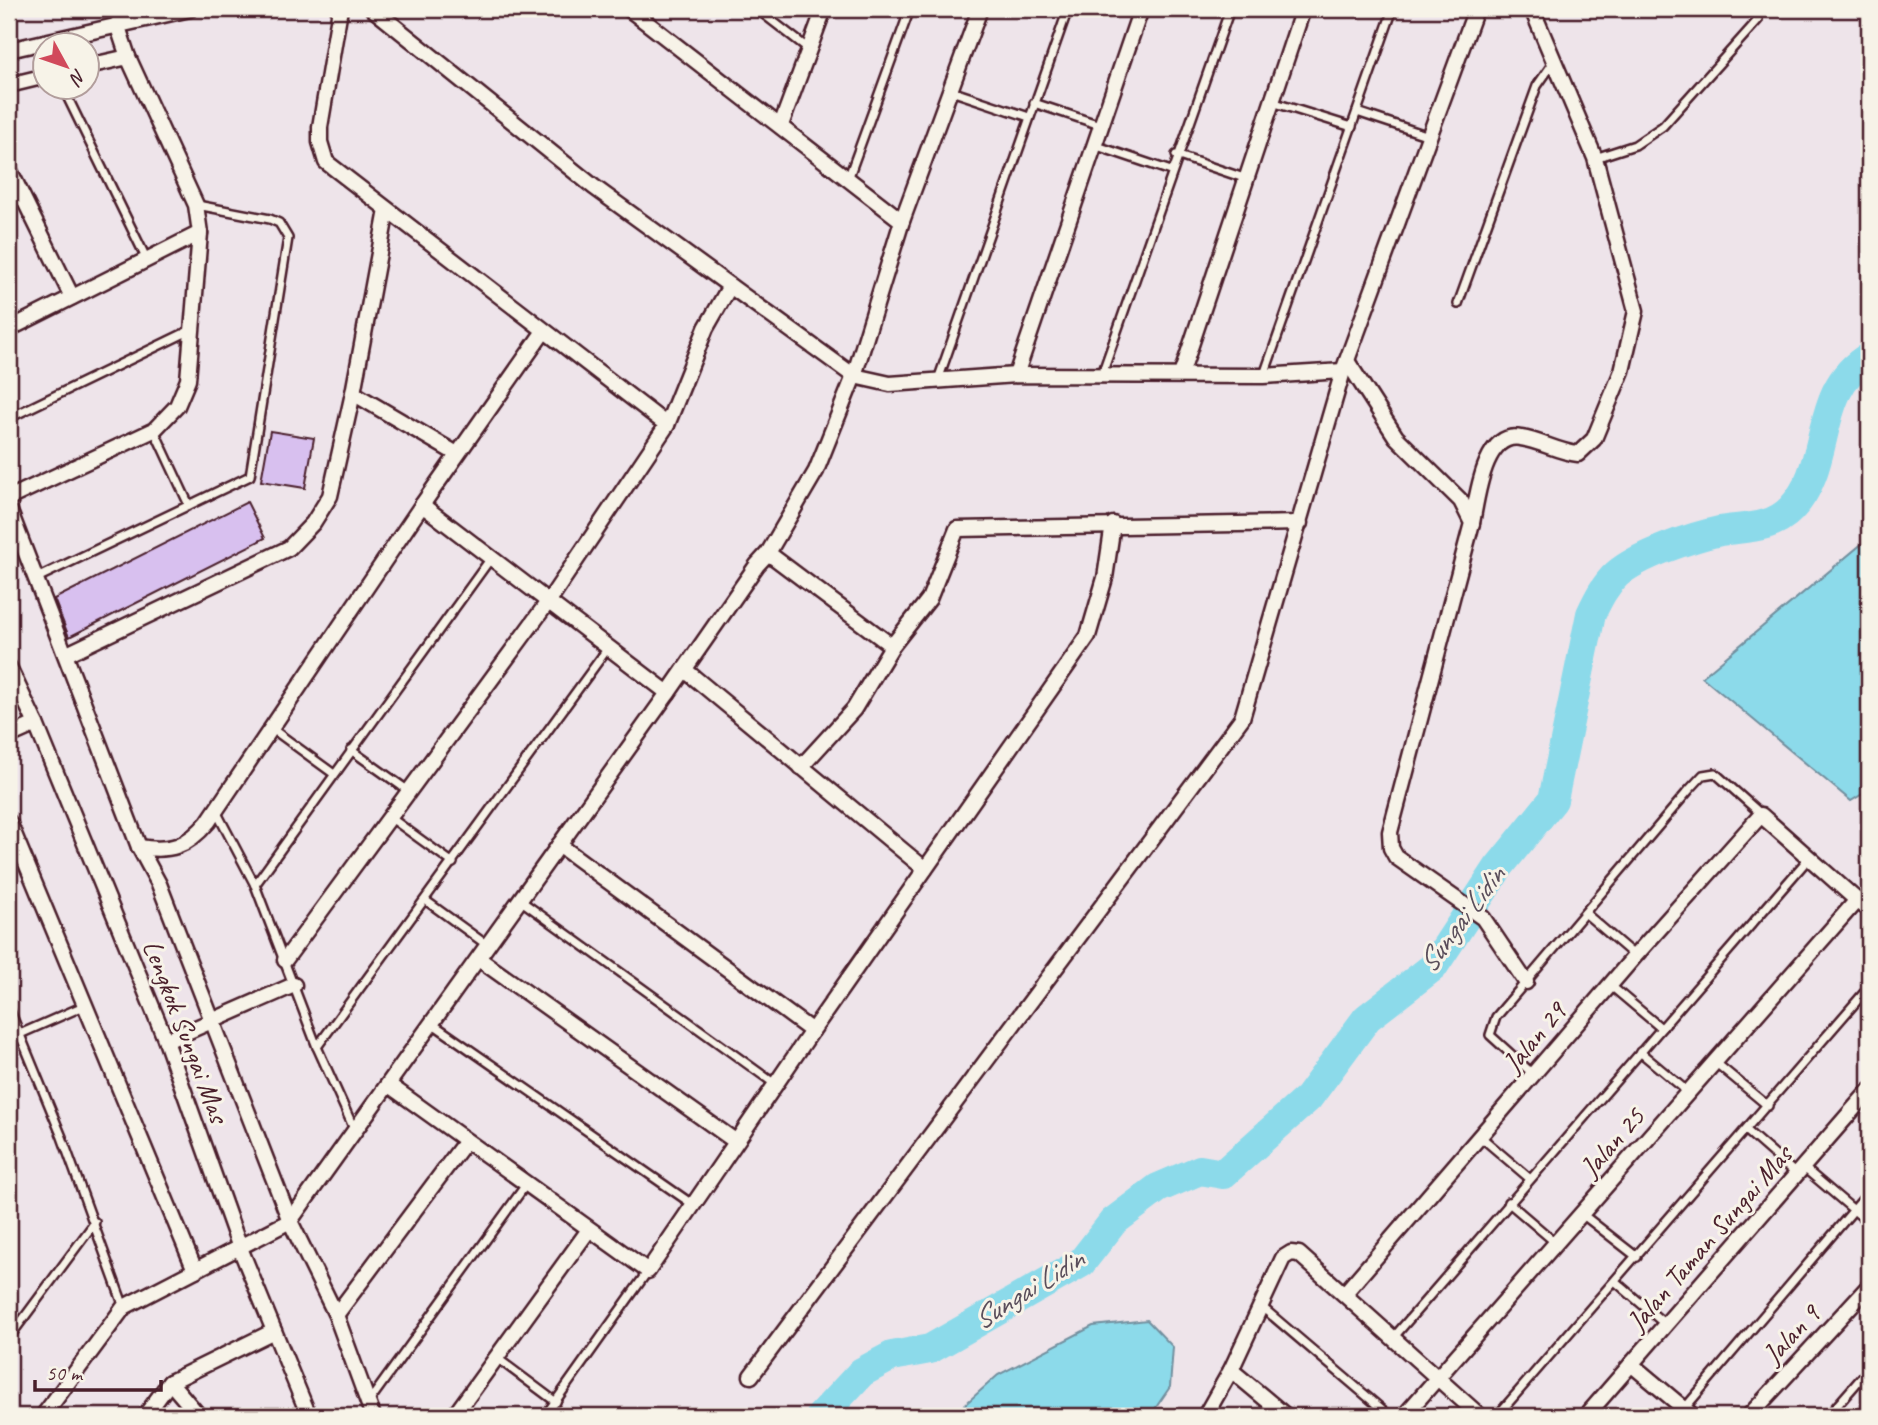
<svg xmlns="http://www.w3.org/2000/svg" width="1878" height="1425" font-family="Caveat,sans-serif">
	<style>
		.water { fill: #8cdaea; stroke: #728f9e; stroke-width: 2 }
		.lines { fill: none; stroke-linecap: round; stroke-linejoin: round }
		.river { stroke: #8cdaea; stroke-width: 30 }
		.building { fill: #d8c0ef; stroke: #4a1f2b; stroke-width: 2 }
		.lane-casing { stroke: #4a1f2b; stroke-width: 12 }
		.street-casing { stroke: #4a1f2b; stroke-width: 19 }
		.lane { stroke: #f7f3e8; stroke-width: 7 }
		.street { stroke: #f7f3e8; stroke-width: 14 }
		.labels { text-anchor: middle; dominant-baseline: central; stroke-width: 6; stroke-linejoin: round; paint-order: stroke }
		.street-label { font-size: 28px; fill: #4a1f2b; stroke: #f7f3e8 }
		.water-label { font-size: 30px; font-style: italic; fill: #5a4e5b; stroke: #f7f3e8 }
	</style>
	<rect width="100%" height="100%" fill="#eee4ea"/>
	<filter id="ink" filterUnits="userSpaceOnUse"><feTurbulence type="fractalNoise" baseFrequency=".0143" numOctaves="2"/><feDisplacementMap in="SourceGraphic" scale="14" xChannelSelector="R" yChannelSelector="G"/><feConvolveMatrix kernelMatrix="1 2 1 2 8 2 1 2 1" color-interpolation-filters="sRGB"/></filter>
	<g filter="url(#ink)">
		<g class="water">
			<path d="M1869,538v252l-18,11 -149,-124z"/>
			<path d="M1147,1320l26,27 -3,40 -20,29h-198l46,-41 95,-49z"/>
		</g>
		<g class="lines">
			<path class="river" d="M821,1416l41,-44 30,-16 38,-7 151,-86 32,-41 45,-34 42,-18 23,4 85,-76 59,-80 66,-51 65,-99 55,-68 38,-186c7,-15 14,-29 26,-40 22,-19 75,-37 103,-43 25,-4 52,-2 71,-22 43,-44 20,-119 78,-152"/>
		</g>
		<g class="building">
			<path d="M270,431l44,7 -9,50 -44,-7z"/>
			<path d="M247,502l18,36 -196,99 -15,-38z"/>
		</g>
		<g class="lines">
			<g class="lane-casing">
				<g id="lane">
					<path d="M757,9l53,41"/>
					<path d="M63,88l84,172"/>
					<path d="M951,91l78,26"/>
					<path d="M1272,102l80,25"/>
					<path d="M1034,103l66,22"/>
					<path d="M1357,112l72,24"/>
					<path d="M1094,145l77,26"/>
					<path d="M1176,155l68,23"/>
					<path d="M1595,158l40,-13 28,-19 95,-106"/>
					<path d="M848,179l62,-170"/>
					<path d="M1458,304l79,-218 16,-23"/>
					<path d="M1264,375l129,-366"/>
					<path d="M1101,377l129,-368"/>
					<path d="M938,380l130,-371"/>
					<path d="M9,418l182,-88"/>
					<path d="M154,430l35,75"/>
					<path d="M37,578l213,-102 38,-238 -9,-15 -9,-4 -73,-14"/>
					<path d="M271,728l63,46"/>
					<path d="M351,750l59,42"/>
					<path d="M216,811l39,74 62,162 38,84"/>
					<path d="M391,818l62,45"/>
					<path d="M255,885l236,-327"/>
					<path d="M425,900l62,45"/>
					<path d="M520,900l255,184"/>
					<path d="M1585,913l50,43"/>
					<path d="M1610,985l51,43"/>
					<path d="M9,1008l53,129 62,170"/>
					<path d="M433,1024l259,180"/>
					<path d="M20,1034l66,-29"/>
					<path d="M317,1047l291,-399"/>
					<path d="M1640,1052l48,40"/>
					<path d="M1715,1062l53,44"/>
					<path d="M1534,1075l-44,-40 6,-18 193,-227 14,-15 12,-2 46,41"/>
					<path d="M1747,1131l49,43"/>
					<path d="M1481,1137l48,41"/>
					<path d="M1803,1167l66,56"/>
					<path d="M1508,1202l48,41"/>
					<path d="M1582,1214l55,43"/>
					<path d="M1616,1282l50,43"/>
					<path d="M1262,1307l128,109"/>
					<path d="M9,1338l86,-116"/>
					<path d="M1393,1338l416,-480"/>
					<path d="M497,1358l59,44"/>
					<path d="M368,1403l157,-217"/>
					<path d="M1684,1409l185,-217"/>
					<path d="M545,1416l103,-145"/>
					<path d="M1497,1416l372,-429"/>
					<path d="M1828,1416l41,-47"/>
				</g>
			</g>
			<g class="street-casing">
				<g id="street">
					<path d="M340,9l-20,118v15l6,20 341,263"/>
					<path d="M373,9l221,178 260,189 36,8 126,-9 247,1 80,-5"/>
					<path d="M629,9l273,212"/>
					<path d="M117,24l11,33"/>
					<path d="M9,50l181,-41"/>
					<path d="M9,85l37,-9"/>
					<path d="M781,125l43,-116"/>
					<path d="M9,169l63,128"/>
					<path d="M9,329l191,-96"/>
					<path d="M1347,361l49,76 65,64 11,22 -82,309 1,16 5,9 87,61 43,64"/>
					<path d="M1016,375l125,-366"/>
					<path d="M1181,375l122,-366"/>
					<path d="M353,393l104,61"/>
					<path d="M9,498l145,-68 23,-24 11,-26 12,-147 -4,-28 -68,-148 -40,9"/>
					<path d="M422,505l122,-174"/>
					<path d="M9,509l130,338 20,37 131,337 46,94 37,101"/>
					<path d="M1472,523c5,-25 12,-93 49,-85 20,3 37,14 57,16l16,-15 28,-68 14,-60 -41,-153 -63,-149"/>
					<path d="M768,553l124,93"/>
					<path d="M67,654l222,-106 24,-25 17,-27 23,-103 34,-183"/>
					<path d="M9,667l27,57 130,317 74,207 69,168"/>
					<path d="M685,670l240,199"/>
					<path d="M668,693l89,-128 11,-12 48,-82 38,-95 48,-155 78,-212"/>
					<path d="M9,736l27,-12"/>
					<path d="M801,767l53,-58 38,-63 37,-47 28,-70 343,-6"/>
					<path d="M9,822l186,448"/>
					<path d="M479,959l256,182"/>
					<path d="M285,960l263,-358 119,-177 39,-97 24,-42"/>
					<path d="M812,1031l276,-395 17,-58 8,-54"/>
					<path d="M166,1041l128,-56"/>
					<path d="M389,1085l259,186 164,-240 -253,-186"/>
					<path d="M1345,1293l290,-337 126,-141 108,96"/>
					<path d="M336,1315l130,-174"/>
					<path d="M1631,1364l62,52"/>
					<path d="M1231,1370l55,46"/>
					<path d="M751,1376l491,-658 101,-347 133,-362"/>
					<path d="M170,1382l29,34"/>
					<path d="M43,1416l81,-109 166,-86 378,-528 -246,-188 -214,317c-21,25 -38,30 -69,25"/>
					<path d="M145,1416l25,-34 104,-51"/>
					<path d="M454,1416l134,-185"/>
					<path d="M1205,1416l26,-46 52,-112 8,-5 8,1 181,162"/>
					<path d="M1404,1416l453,-516"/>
					<path d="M1586,1416l283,-325"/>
					<path d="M1749,1416l120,-130"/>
				</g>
			</g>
			<use href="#lane" class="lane"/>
			<use href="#street" class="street"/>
		</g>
	</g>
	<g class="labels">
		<g class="street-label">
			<text transform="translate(186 1031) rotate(69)">Lengkok Sungai Mas</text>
			<text transform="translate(1534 1037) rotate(-50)">Jalan 29</text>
			<text transform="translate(1612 1142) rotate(-49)">Jalan 25</text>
			<text transform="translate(1709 1238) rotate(-49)">Jalan Taman Sungai Mas</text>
			<text transform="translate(1791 1334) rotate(-47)">Jalan 9</text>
		</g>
		<g class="water-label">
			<text transform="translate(1461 919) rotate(-53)">Sungai Lidin</text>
			<text transform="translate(1028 1289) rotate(-32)">Sungai Lidin</text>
		</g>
	</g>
	<rect width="1878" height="1425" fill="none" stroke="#f7f3e8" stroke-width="35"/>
	<rect x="18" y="18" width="1843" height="1390" fill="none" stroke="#4a1f2b" stroke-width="2.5" filter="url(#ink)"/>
	<g transform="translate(66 66) rotate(130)"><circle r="33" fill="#f7f3e8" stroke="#b29e9c" stroke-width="2"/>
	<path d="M0-5L12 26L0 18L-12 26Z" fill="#d1495b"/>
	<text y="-10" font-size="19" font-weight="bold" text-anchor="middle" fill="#4a1f2b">N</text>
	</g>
	<path d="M35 1380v10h126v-10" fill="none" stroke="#4a1f2b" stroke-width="3.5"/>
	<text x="46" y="1380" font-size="21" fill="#4a1f2b" stroke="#f7f3e8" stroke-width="5" paint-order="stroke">50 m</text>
</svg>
